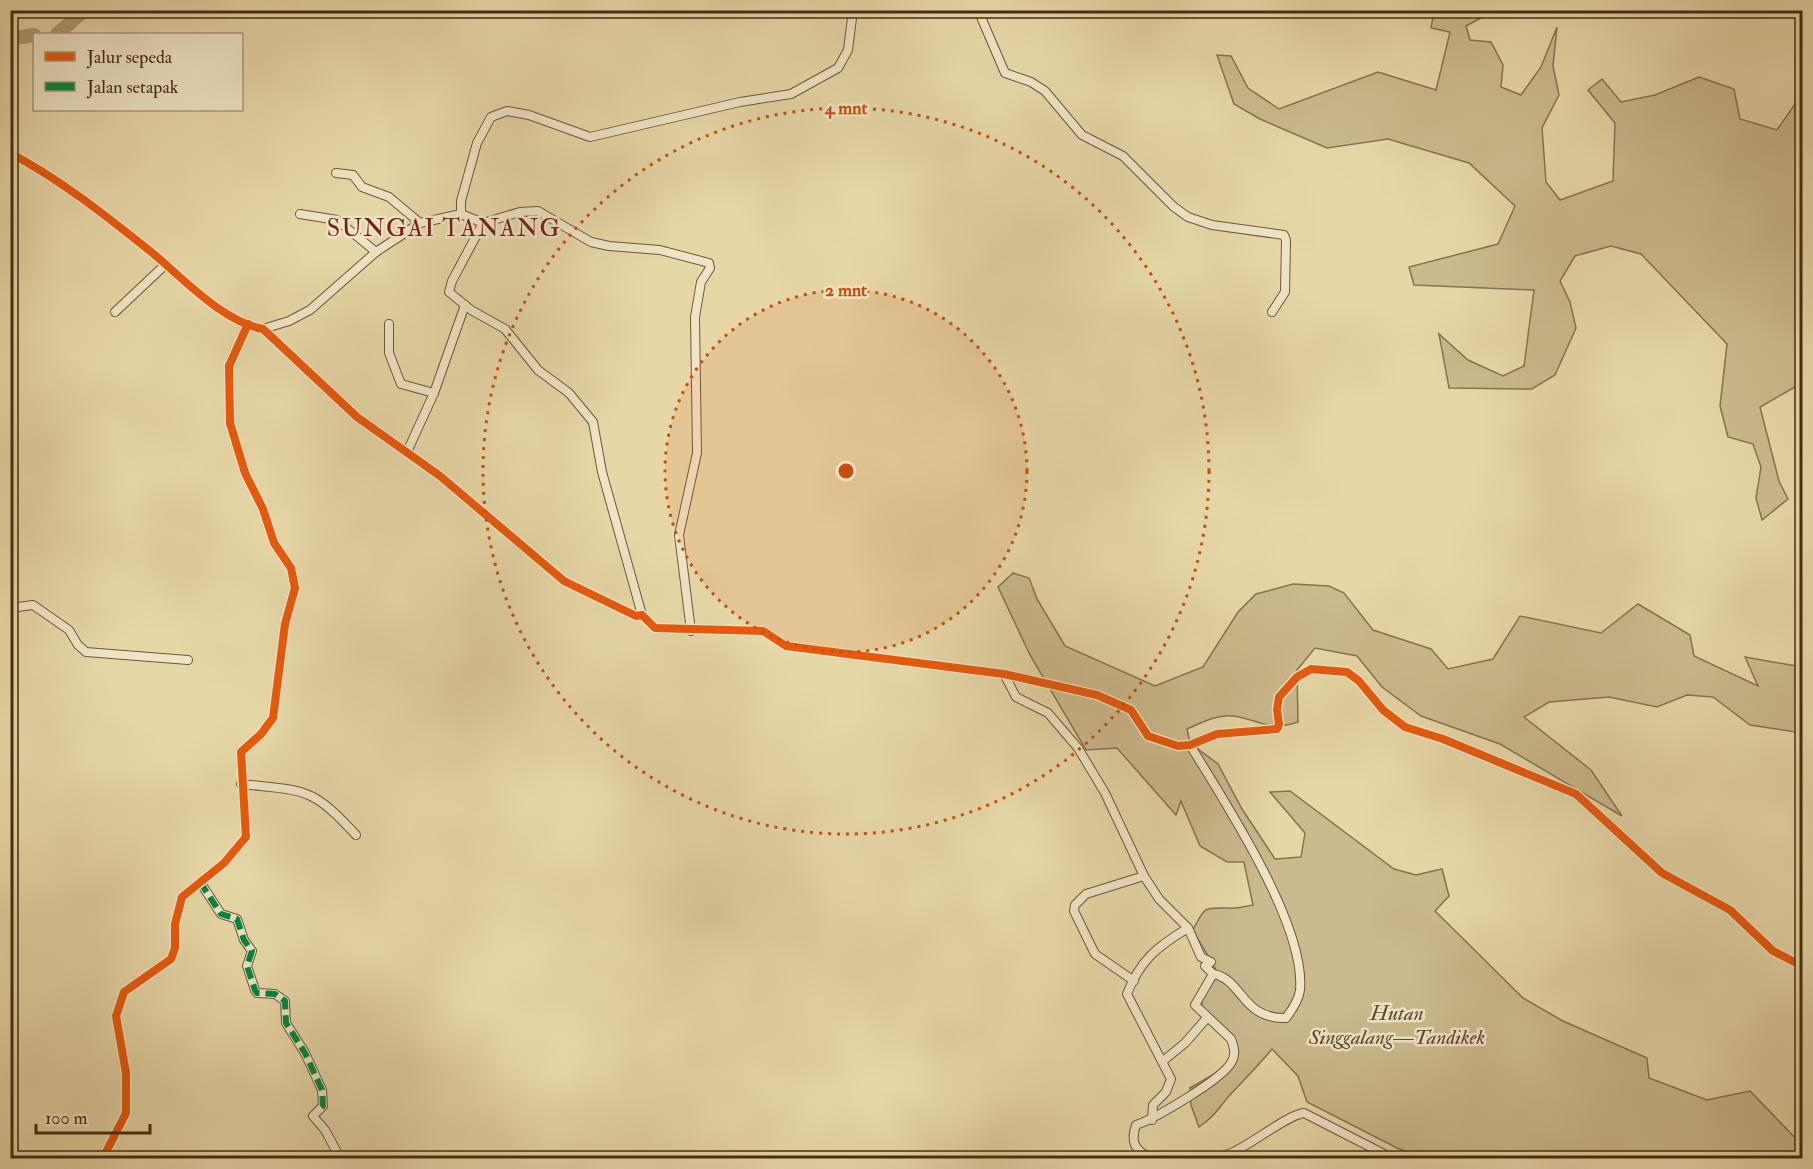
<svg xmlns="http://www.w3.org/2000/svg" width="1813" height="1169" font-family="'IM FELL Double Pica',serif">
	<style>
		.green { fill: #cbba8e; stroke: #887352; stroke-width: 1.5 }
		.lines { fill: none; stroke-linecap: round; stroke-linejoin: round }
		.river { stroke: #b09d75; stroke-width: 14 }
		.street-casing { stroke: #6e573a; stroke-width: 10 }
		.street { stroke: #efe5c6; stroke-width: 8 }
		.quiet { stroke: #00873e; stroke-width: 6; stroke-dasharray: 12 6; stroke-linecap: butt }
		.cycleway-casing { stroke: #efe5c6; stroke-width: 11 }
		.cycleway { stroke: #e8590c; stroke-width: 8 }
		.ring { fill: none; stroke: #c7500e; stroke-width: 3; stroke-dasharray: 3 6 }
		.labels { text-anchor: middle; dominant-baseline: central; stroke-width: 5; stroke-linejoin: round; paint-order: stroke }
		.park-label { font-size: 21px; font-style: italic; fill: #60482d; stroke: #efe5c6 }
		.quarter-label { font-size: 24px; letter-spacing: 1.5px; fill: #7a1f14; stroke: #efe5c6 }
		.centre { fill: #c7500e; stroke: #efe5c6; stroke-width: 3 }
		.ring-label { font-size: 18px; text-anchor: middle; font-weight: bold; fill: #c7500e; stroke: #efe5c6; stroke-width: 5; stroke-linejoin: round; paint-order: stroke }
	</style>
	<rect width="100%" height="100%" fill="#e7d7a7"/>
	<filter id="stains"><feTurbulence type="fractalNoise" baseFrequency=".00333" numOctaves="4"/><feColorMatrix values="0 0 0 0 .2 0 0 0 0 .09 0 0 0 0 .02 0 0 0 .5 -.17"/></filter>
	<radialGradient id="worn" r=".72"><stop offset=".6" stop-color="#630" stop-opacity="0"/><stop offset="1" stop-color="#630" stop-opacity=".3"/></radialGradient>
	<g class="green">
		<path d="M1434,11h60l-28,15 4,14 21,2 12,23 -2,22 20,8 20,-28 16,-40 -4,39 6,29 -17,33 4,54 14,18 53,-19 2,-58 -27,-33 14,-11 19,23 34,-7 44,-18 35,12 6,30 37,11 25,-36v289l-42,24 19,74 9,18 -26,21 -6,-22 5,-31 -8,-23 -25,-7 -8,-31 7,-62 -86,-90 -30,-8 -36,10 -15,25 10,21 6,26 -21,47 -23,14 -83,-1 -10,-54 29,26 35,16 21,-10 10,-76 -120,-5 -5,-18 89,-23 17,-38 -46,-43 -81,-24 -61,9 -67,-29 -26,-15 -17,-49 14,1 17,32 31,21 99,-37 58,18 14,-58 -19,-4z"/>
		<path d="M1013,573l16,5 8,21 28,47 90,40 48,-19 35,-55 18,-18 37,-10 36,2 15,7 29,37 58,19 17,20 45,-10 27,-43 81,17 37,-29 52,31 4,21 64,30 -13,-29 57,10v66l-52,-8 -37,-28 -26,-2 -30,12 -48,-10 -60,5 -25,15 67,53 31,46 -122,-72 -79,-28 -39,-29 -25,-31 -42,-8 -18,22 1,52c-31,10 -37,-2 -65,-6 -16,-2 -32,7 -46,13l3,14 28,21 24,45 33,50 26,-2 4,-24 -35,-41 20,-1 104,78 22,6 26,-6 7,27 -14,15 88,87 40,23 84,37 2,20 58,22 43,-9 52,54v13h-377l-28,-10 -90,-46 -9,-26 -26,-27c-15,18 -28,31 -43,47 -12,14 -14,20 -30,31l-8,-22 -1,-17 33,-19 10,-13 -3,-22 -28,-25c-1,-13 3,-32 14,-39l-23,-40c12,-24 10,-22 36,-22 8,1 17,-2 24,-3l-9,-43h-17l-27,-16 -19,-45 -5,14 -59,-67 -31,2 -56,-95 -32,-68z"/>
	</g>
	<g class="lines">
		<g class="river">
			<path d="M57,34l28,-24"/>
			<path d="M10,39l24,-4"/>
		</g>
		<g class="street-casing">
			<g id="street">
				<path d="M978,10l27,63 26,9 14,9 37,44 41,21 51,51 14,10 24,8 72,10 2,5 -1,52 -13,20"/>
				<path d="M10,153c51,27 95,62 140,98 32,26 71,70 113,78l94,88 83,59 124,105 72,35 6,-1 13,13 108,3 23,15 218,28 93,21 34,15 17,26 30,10 12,-1 27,-11 60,-5 2,-5 -2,-14 2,-13 18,-20 14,-8 36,3 12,9 24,29 22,17 38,12 133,55 86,79 68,37 43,41 29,15"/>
				<path d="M336,173l17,2 9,12 27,10 31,26"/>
				<path d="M300,214l37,6 39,32"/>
				<path d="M461,214l22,9 37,-11 18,-1 53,31 18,4 51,4 49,13 1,5 -9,14 -6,35 2,136 -18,82 12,96"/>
				<path d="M483,223l-31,58 -3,11 22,18 34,19 33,41 31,23 24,29 9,50 40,143"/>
				<path d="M115,312l51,-48"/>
				<path d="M389,324v29l12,31 33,9"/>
				<path d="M263,329l26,-8 21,-11 66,-58 44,-29 41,-9v-13l16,-58 14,-26 16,-6 22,4 61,22 150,-35 51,-8 47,-26 10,-18 5,-40"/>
				<path d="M407,452l27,-59 31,-88"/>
				<path d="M10,608l23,-3 36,25 9,15 8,7 102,8"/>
				<path d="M1004,674l12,23 32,16 30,35 27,45 39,83 15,23 29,29 13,29 10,5 -6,4 8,8 -18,31 36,34c3,8 5,15 1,22 -7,17 -78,58 -96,64 -6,17 -1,26 15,33 25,0 56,5 80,-5 20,-8 56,-38 73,-40l88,45"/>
				<path d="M1190,745c34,56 116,180 110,245 -1,10 -8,20 -14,28 -45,1 -43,-39 -73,-44"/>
				<path d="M241,784c64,7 70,2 115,51"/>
				<path d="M200,882l21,32 16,5 7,21 8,11 -5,15 8,24 2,3 18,1 10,7 1,22 19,30 17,37 1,16 -10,10 12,14 15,28"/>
				<path d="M1134,981l-39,-27 -21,-43 1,-6 11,-11 58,-18"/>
				<path d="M1163,1061l22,-18 21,-24"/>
				<path d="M1152,1120l1,-15 13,-13 5,-13 -44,-85c13,-34 31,-48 61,-66"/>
				<path d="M103,1158l23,-45v-40l-10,-57 8,-24 47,-33 4,-11v-24l7,-27 42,-34 22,-26 -5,-85 20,-18 12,-16 12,-94 10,-36 -4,-20 -17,-25 -11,-34 -18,-36 -15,-50 -1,-57 19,-42"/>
			</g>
		</g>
		<use href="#street" class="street"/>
		<path class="quiet" d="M200,882l21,32 16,5 7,21 8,11 -5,15 8,24 2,3 18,1 10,7 1,22 19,30 17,37 1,16 -5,4"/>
		<g class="cycleway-casing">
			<g id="cycleway">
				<path d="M10,153c51,27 95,62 140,98 32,26 71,70 113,78l94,88 83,59 124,105 72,35 6,-1 13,13 108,3 23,15 218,28 93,21 34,15 17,26 30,10 12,-1 27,-11 60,-5 2,-5 -2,-14 2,-13 18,-20 14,-8 36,3 12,9 24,29 22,17 38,12 133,55 86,79 68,37 43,41 29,15"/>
				<path d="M103,1158l23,-45v-40l-10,-57 8,-24 47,-33 4,-11v-24l7,-27 42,-34 22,-26 -5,-85 20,-18 12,-16 12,-94 10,-36 -4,-20 -17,-25 -11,-34 -18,-36 -15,-50 -1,-57 19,-42"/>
			</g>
		</g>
		<use href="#cycleway" class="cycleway"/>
	</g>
	<circle cx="846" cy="471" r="181" fill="#c7500e" fill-opacity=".12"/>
	<g class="ring">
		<circle cx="846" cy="471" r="181"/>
		<circle cx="846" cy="471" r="363"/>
	</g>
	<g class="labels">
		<g class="park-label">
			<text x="1397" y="1013">Hutan<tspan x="1397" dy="24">Singgalang—Tandikek</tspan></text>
		</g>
		<g class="quarter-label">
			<text x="444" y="228">SUNGAI TANANG</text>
		</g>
	</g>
	<circle cx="846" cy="471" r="9" class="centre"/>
	<g class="ring-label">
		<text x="846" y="114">4 mnt</text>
		<text x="846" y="296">2 mnt</text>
	</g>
	<rect width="1813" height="1169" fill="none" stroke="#e7d7a7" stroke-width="36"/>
	<rect x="12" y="12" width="1789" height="1145" fill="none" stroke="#452c15" stroke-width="3"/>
	<rect x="18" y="18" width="1777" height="1133" fill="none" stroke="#452c15" stroke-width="1.5"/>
	<rect x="33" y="33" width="210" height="78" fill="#efe5c6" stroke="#ab9b7f" stroke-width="1.5"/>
	<rect x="45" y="52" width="30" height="9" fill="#e8590c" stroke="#ab9b7f" stroke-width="1.5"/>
	<text x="87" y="63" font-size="18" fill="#452c15">Jalur sepeda</text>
	<rect x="45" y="82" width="30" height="9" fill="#00873e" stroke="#ab9b7f" stroke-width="1.5"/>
	<text x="87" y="93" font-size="18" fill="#452c15">Jalan setapak</text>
	<path d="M36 1124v9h114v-9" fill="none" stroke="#452c15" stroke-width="3"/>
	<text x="45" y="1124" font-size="18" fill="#452c15" stroke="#efe5c6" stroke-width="4.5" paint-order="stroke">100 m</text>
	<rect width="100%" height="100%" filter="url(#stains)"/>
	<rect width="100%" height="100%" fill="url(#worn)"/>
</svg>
